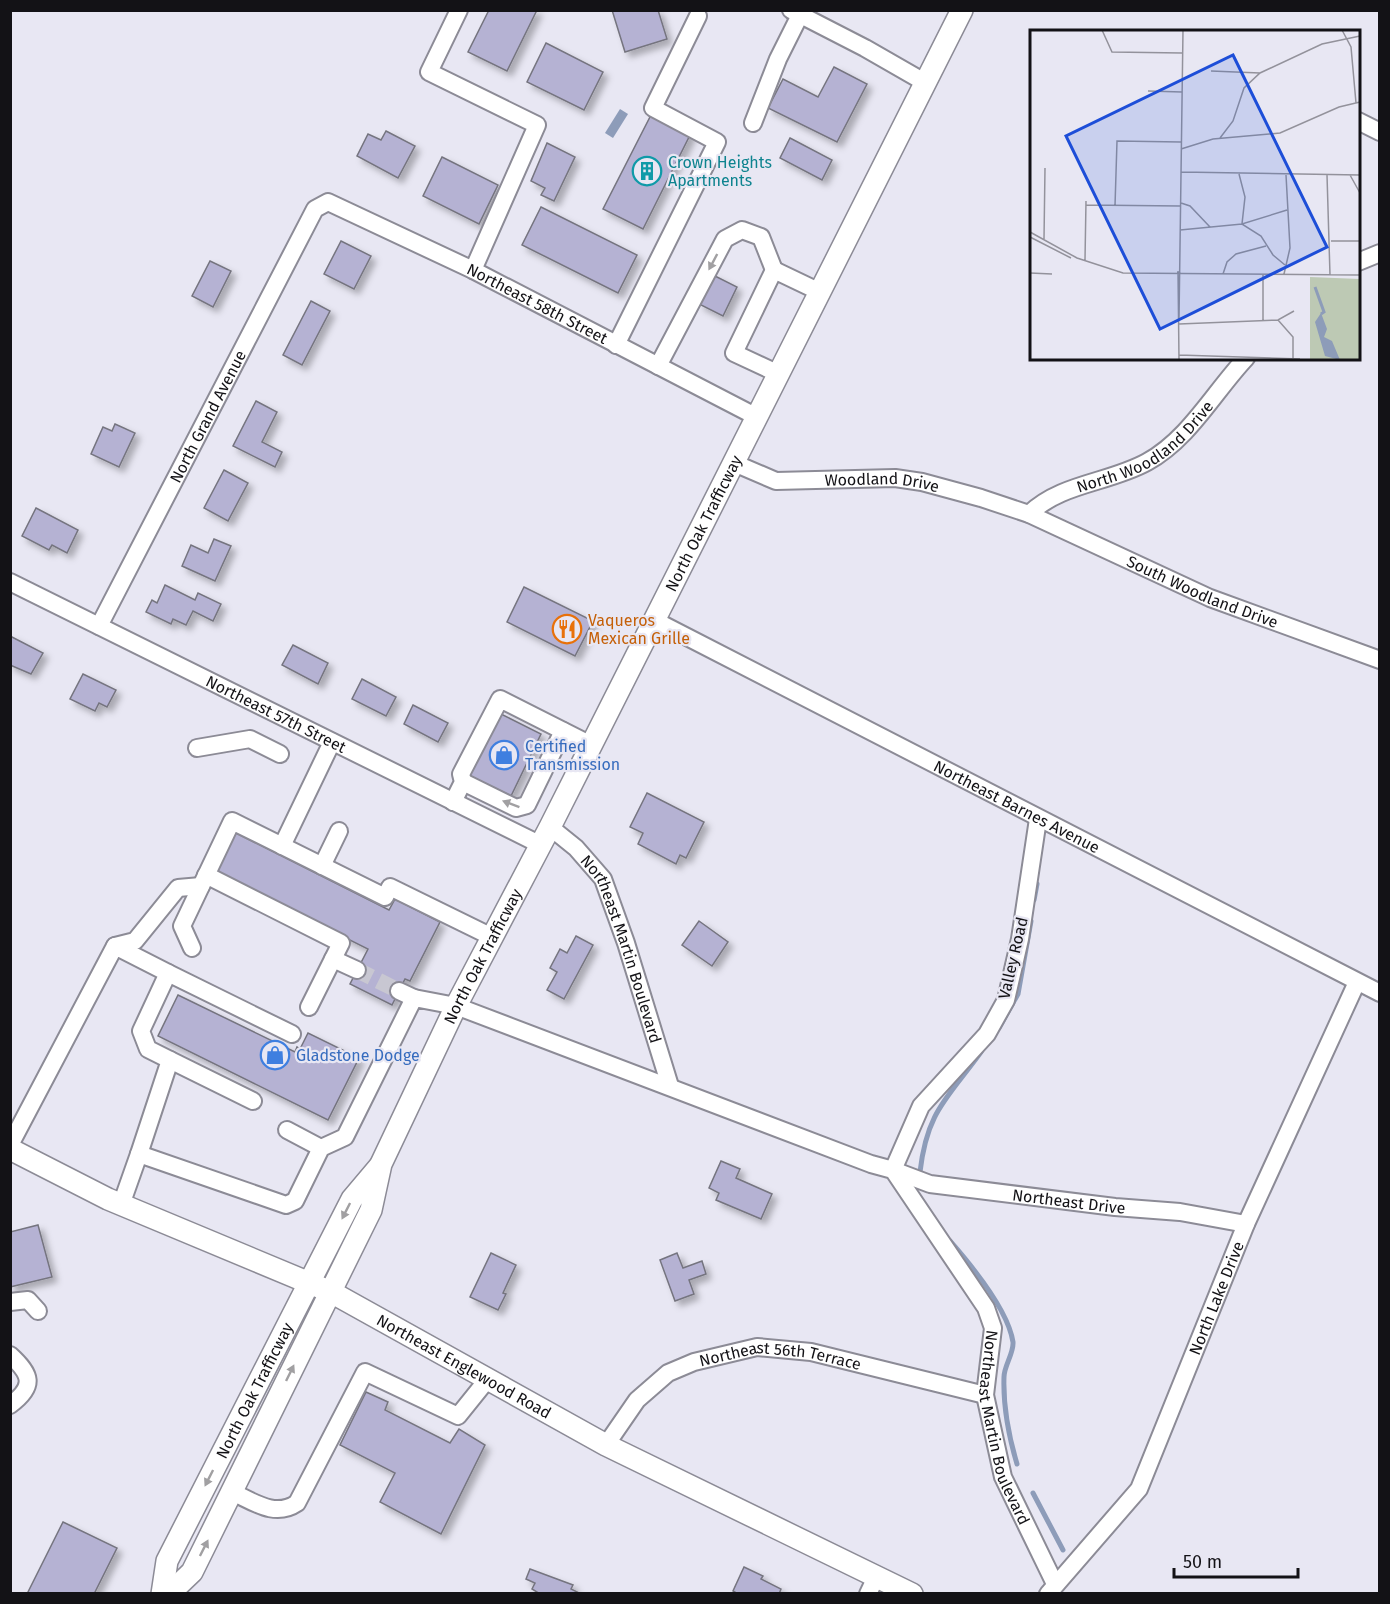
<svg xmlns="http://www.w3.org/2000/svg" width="1390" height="1604" font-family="'Fira Sans',sans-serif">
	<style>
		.water { fill: #8d9cb9 }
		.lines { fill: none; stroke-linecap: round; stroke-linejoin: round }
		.stream { stroke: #8d9cb9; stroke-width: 5 }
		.building { fill: #b5b2d3; stroke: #75747f; stroke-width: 1.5; filter: url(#shadow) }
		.minor-tunnel { stroke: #c8c7d2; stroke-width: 16; stroke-dasharray: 16 8; stroke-linecap: butt }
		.minor-casing { stroke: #8c8b96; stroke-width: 20 }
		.major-casing { stroke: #8c8b96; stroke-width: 24 }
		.minor { stroke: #fff; stroke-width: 16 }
		.major { stroke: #fff; stroke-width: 21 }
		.oneway { fill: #a1a0a2 }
		.labels { text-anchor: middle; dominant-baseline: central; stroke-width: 4.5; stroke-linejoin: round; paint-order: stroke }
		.culture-label { font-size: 16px; fill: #0d838f; stroke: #e8e7f3; text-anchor: start }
		.street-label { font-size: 16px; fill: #131216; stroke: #e8e7f3 }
		.food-label { font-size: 16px; fill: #c56008; stroke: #e8e7f3; text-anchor: start }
		.shop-label { font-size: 16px; fill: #366cbe; stroke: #e8e7f3; text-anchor: start }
		.inset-river { fill: none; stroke: #8d9cb9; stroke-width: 3 }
		.inset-road { fill: none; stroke: #93929b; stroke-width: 1.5 }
		.view { fill: #1d4ed8; fill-opacity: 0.15; stroke: #1d4ed8; stroke-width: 3 }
		.inset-edge { fill: none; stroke: #131216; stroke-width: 3 }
	</style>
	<defs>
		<filter id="shadow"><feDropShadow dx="5" dy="5" stdDeviation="3" flood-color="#0004"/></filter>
	</defs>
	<rect width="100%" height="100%" fill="#e8e7f3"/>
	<path class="water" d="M620,109l8,5 -15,24 -8,-5z"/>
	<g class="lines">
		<g class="stream">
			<path d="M1034,900l3,-16"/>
			<path d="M999,1028l19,-34 13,-73"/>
			<path d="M920,1172c7,-61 27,-73 61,-120"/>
			<path d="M950,1241c21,24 58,69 63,101 1,11 -9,24 -9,35 -1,29 5,60 13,87"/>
			<path d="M1033,1493l30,57"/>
		</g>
	</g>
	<g class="building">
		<path d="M489,10h48l-30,61 -39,-19z"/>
		<path d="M612,10h46l9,29 -42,13z"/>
		<path d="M546,43l57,29 -19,38 -57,-28z"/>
		<path d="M834,67l33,17 -30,58 -69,-34 15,-29 35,18z"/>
		<path d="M652,113l39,20 -48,96 -40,-20z"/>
		<path d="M386,131l29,15 -17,32 -41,-22 11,-22 13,6z"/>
		<path d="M790,138l42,22 -10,20 -42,-22z"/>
		<path d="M547,143l28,14 -21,44 -13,-6 4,-7 -14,-7z"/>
		<path d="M442,157l56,28 -19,39 -56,-28z"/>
		<path d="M541,207l96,48 -19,38 -96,-48z"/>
		<path d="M341,241l30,15 -17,33 -30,-15z"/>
		<path d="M210,261l21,10 -18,36 -21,-11z"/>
		<path d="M713,275l24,12 -14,29 -24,-12z"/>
		<path d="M311,301l19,10 -28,54 -19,-10z"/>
		<path d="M256,401l21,11 -15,30 20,10 -7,15 -42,-21z"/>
		<path d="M115,424l20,9 -16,34 -28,-13 12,-27 9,4z"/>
		<path d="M224,470l24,13 -20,38 -24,-13z"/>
		<path d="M36,508l42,22 -11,23 -15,-8 -3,5 -27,-14z"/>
		<path d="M214,539l17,7 -16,35 -33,-15 9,-21 17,8z"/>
		<path d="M165,585l30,15 3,-7 23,11 -8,17 -20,-10 -7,14 -13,-6 -2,5 -25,-12 6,-12 5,3z"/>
		<path d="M524,587l69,34 -18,35 -68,-34z"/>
		<path d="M10,636l33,17 -12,21 -21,-9z"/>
		<path d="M293,645l35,18 -10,21 -36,-19z"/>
		<path d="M83,674l33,16 -9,17 -8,-4 -4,8 -25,-12z"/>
		<path d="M362,679l34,18 -10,19 -34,-17z"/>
		<path d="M413,705l35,18 -10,19 -34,-18z"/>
		<path d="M499,713l42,21 -30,62 -43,-21z"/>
		<path d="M647,793l57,29 -18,36 -6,-3 -4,9 -38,-20 5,-11 -13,-6z"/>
		<path d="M234,832l155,78 6,-11 45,23 -30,59 -5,-2 -13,26 -42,-21 18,-35 -154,-77z"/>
		<path d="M699,921l29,21 -16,24 -30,-21z"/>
		<path d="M576,936l17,9 -29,54 -17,-9 10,-18 -7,-4 10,-19 7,4z"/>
		<path d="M178,995l117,57 2,-5 3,2 8,-16 51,25 -31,62 -170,-84z"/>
		<path d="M721,1161l19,8 -4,9 36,16 -11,25 -45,-19 3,-7 -10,-5z"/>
		<path d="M38,1225l14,52 -42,10v-55z"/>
		<path d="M491,1253l25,12 -13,28 3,1 -8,16 -28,-13z"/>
		<path d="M677,1253l6,15 19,-7 4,13 -17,6 5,14 -19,7 -15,-41z"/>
		<path d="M366,1392l22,10 -3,8 65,33 9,-14 26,16 -44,89 -61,-32 15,-29 -55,-28z"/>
		<path d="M63,1522l54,26 -23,46h-67z"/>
		<path d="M744,1567l19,9 -2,3 20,10 -2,5h-41l-5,-3z"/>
		<path d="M530,1569l43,16 -2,4 10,5h-41l-8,-5 3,-6 -9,-4z"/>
	</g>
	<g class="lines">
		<path class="minor-tunnel" d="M357,970l42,21"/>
		<g class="minor-casing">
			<g id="minor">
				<path d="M459,10l-30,62 108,53 -64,145"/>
				<path d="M791,10l74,38 61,35"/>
				<path d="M1358,121l22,11"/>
				<path d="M753,123l25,-64 22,-44"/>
				<path d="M1358,262l22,-9"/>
				<path d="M616,345l101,-203 -64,-34 45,-92"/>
				<path d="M658,366l67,-127 17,-9 19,7 13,33"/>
				<path d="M779,374l-45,-21 40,-83 46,22"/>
				<path id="s1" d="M734,463l42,18 119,-3 27,4 59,16 48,16 181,84 170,62"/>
				<path id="s2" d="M1029,514c32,-31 80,-31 118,-52 42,-23 67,-70 99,-104"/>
				<path id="s3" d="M10,582l531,263"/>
				<path id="s4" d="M654,620l726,373"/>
				<path id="s5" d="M99,626l216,-417 13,-7 145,68 284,147"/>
				<path d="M197,748l53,-9 30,15"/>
				<path d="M463,782l53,26 11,-3 36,-74"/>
				<path d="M453,802l10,-20 -2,-8 39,-75 91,46"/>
				<path id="s6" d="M1038,819l-18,120 -14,61 -19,34 -66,72 -28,64 37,14 185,23 65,5 66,12"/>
				<path id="s7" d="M550,827l26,21 27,31 23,64 44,143"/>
				<path d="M282,846l50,-104"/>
				<path d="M322,866l17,-35"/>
				<path d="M206,875l135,68 -32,64"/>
				<path d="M115,946l20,-5 43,-53 23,-2"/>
				<path d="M192,948l-10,-22 50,-105 153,76 5,-10 102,50"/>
				<path d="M333,959l24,11"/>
				<path d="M168,973l124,61"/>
				<path d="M399,991l15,7"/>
				<path d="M170,1060l83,41"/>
				<path d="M287,1130l34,18"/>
				<path d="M10,1145l105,-199 53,27 -27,58 7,18 22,11 -31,94"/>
				<path id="s8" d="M121,1205l18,-51 147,51 9,-4 26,-53 24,-11 69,-139 42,8 415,158 22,6 93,138 7,20 -8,67 18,82 52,107"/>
				<path d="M10,1302l18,-2 10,11"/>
				<path d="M10,1355c21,19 26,31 0,50"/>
				<path id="s9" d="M606,1445l31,-45 31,-27 26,-11 63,-15 54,5 174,43"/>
				<path d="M232,1492c22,10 43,26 65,11l68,-131 93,44 29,-36"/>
				<path d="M868,1594l8,-17"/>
				<path id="s10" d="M1048,1594l91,-105 107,-265 111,-242"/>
			</g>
		</g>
		<g class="major-casing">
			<g id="major">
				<path id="s11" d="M10,1149l98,50 223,93 275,153 306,149"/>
				<path id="s12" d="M162,1594l5,-33 185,-362 27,-32"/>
				<path id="s13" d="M169,1594l23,-22 179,-362 10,-46 75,-158 94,-179 412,-817"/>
			</g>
		</g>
		<use href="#minor" class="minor"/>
		<use href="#major" class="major"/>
	</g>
	<defs><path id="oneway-solid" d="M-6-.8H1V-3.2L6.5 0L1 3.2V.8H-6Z" transform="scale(1.5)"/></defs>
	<g class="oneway">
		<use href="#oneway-solid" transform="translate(713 262) rotate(118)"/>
		<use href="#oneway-solid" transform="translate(511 804) rotate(-159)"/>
		<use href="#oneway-solid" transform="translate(346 1211) rotate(117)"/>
		<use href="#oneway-solid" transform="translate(290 1373) rotate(-64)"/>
		<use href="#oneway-solid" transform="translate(209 1478) rotate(117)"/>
		<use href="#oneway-solid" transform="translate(204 1548) rotate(-63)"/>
	</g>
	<defs>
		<g id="building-ring" transform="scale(1.5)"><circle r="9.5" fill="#e8e7f3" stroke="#0f9aa8" stroke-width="1.5"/><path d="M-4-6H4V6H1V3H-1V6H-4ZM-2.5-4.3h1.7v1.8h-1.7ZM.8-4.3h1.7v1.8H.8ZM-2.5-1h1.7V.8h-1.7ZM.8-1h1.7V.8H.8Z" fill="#0f9aa8"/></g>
		<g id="restaurant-ring" transform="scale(1.5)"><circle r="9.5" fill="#e8e7f3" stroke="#e8710a" stroke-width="1.5"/><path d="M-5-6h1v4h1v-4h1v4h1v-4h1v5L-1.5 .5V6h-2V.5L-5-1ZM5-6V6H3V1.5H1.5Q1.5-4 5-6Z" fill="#e8710a"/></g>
		<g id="shop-ring" transform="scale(1.5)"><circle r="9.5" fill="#e8e7f3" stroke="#3f7fe0" stroke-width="1.5"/><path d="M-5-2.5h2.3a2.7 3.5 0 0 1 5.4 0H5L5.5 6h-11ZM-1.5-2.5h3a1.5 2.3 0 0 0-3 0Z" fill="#3f7fe0"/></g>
	</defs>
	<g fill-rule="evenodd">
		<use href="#building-ring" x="647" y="171"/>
		<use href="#restaurant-ring" x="567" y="629"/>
		<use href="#shop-ring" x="504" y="755"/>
		<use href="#shop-ring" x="275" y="1055"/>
	</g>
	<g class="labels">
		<g class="culture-label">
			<text x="668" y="162">Crown Heights<tspan x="668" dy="18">Apartments</tspan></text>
		</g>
		<g class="street-label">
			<text stroke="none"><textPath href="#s5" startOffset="717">Northeast 58th Street</textPath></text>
			<text stroke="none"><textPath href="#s5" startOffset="236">North Grand Avenue</textPath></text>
			<text stroke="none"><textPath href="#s2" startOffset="136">North Woodland Drive</textPath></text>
			<text stroke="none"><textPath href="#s1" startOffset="152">Woodland Drive</textPath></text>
			<text stroke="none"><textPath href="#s13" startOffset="1200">North Oak Trafficway</textPath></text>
			<text stroke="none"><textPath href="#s1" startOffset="494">South Woodland Drive</textPath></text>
			<text stroke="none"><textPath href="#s3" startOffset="297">Northeast 57th Street</textPath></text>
			<text stroke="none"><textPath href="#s4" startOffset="408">Northeast Barnes Avenue</textPath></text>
			<text stroke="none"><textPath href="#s7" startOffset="146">Northeast Martin Boulevard</textPath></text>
			<text stroke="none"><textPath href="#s13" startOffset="714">North Oak Trafficway</textPath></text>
			<text transform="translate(1013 958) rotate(-77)">Valley Road</text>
			<text stroke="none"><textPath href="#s6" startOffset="570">Northeast Drive</textPath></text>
			<text stroke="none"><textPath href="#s10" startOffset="345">North Lake Drive</textPath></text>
			<text stroke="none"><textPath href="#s9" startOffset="212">Northeast 56th Terrace</textPath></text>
			<text stroke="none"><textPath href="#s11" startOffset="504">Northeast Englewood Road</textPath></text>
			<text stroke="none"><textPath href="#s12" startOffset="225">North Oak Trafficway</textPath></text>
			<text stroke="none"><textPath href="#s8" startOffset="1260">Northeast Martin Boulevard</textPath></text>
		</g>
		<g class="food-label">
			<text x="588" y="620">Vaqueros<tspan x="588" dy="18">Mexican Grille</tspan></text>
		</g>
		<g class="shop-label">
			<text x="525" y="746">Certified<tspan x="525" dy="18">Transmission</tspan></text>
			<text x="296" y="1055">Gladstone Dodge</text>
		</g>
	</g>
	<g transform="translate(1030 30)">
		<rect width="330" height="330" fill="#e8e7f3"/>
		<path d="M280,247l50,2v81h-50z" fill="#bdc9b4"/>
		<path d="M291,283l6,16 -3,8 8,4 8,19 -15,-4 -10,-34z" fill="#8d9cb9"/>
		<path class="inset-river" d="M285,257l9,25 -3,2"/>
		<path class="inset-road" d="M72,0l10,22 70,1M312,0l9,17 5,56M181,41l49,2M118,61l34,1M190,108l13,-17 11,-33 16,-15 62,-29 38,-8M151,119l32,-10 67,-6 59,-26 21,-5M151,142l179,3M209,144l6,23 -3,27 45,-14M297,145l3,100M320,145l10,18M151,173l9,3 20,21M56,175l94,1M85,176l2,-65 64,1M150,200l62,-6 19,12 12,19 12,10M0,202l47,26 46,15 237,2M0,207l41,21M14,209l1,-71M301,211h29M55,230l1,-59M148,241l1,89M0,243l22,1M193,244l4,-12 9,-8 30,-8M254,244l6,-26 -4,-73M149,289l4,-289M248,290l15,17v21M233,291v-47M149,294l99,-4 16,-9M149,325l121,4"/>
		<path class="view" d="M203,25l94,192 -167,82 -94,-193z"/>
		<rect width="330" height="330" class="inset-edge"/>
	</g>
	<rect width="1390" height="1604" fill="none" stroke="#131216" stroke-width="24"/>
	<path d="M1174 1568v9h124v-9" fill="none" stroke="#131216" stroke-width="3"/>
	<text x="1183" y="1568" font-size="18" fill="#131216" stroke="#e8e7f3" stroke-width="4.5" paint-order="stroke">50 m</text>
</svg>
